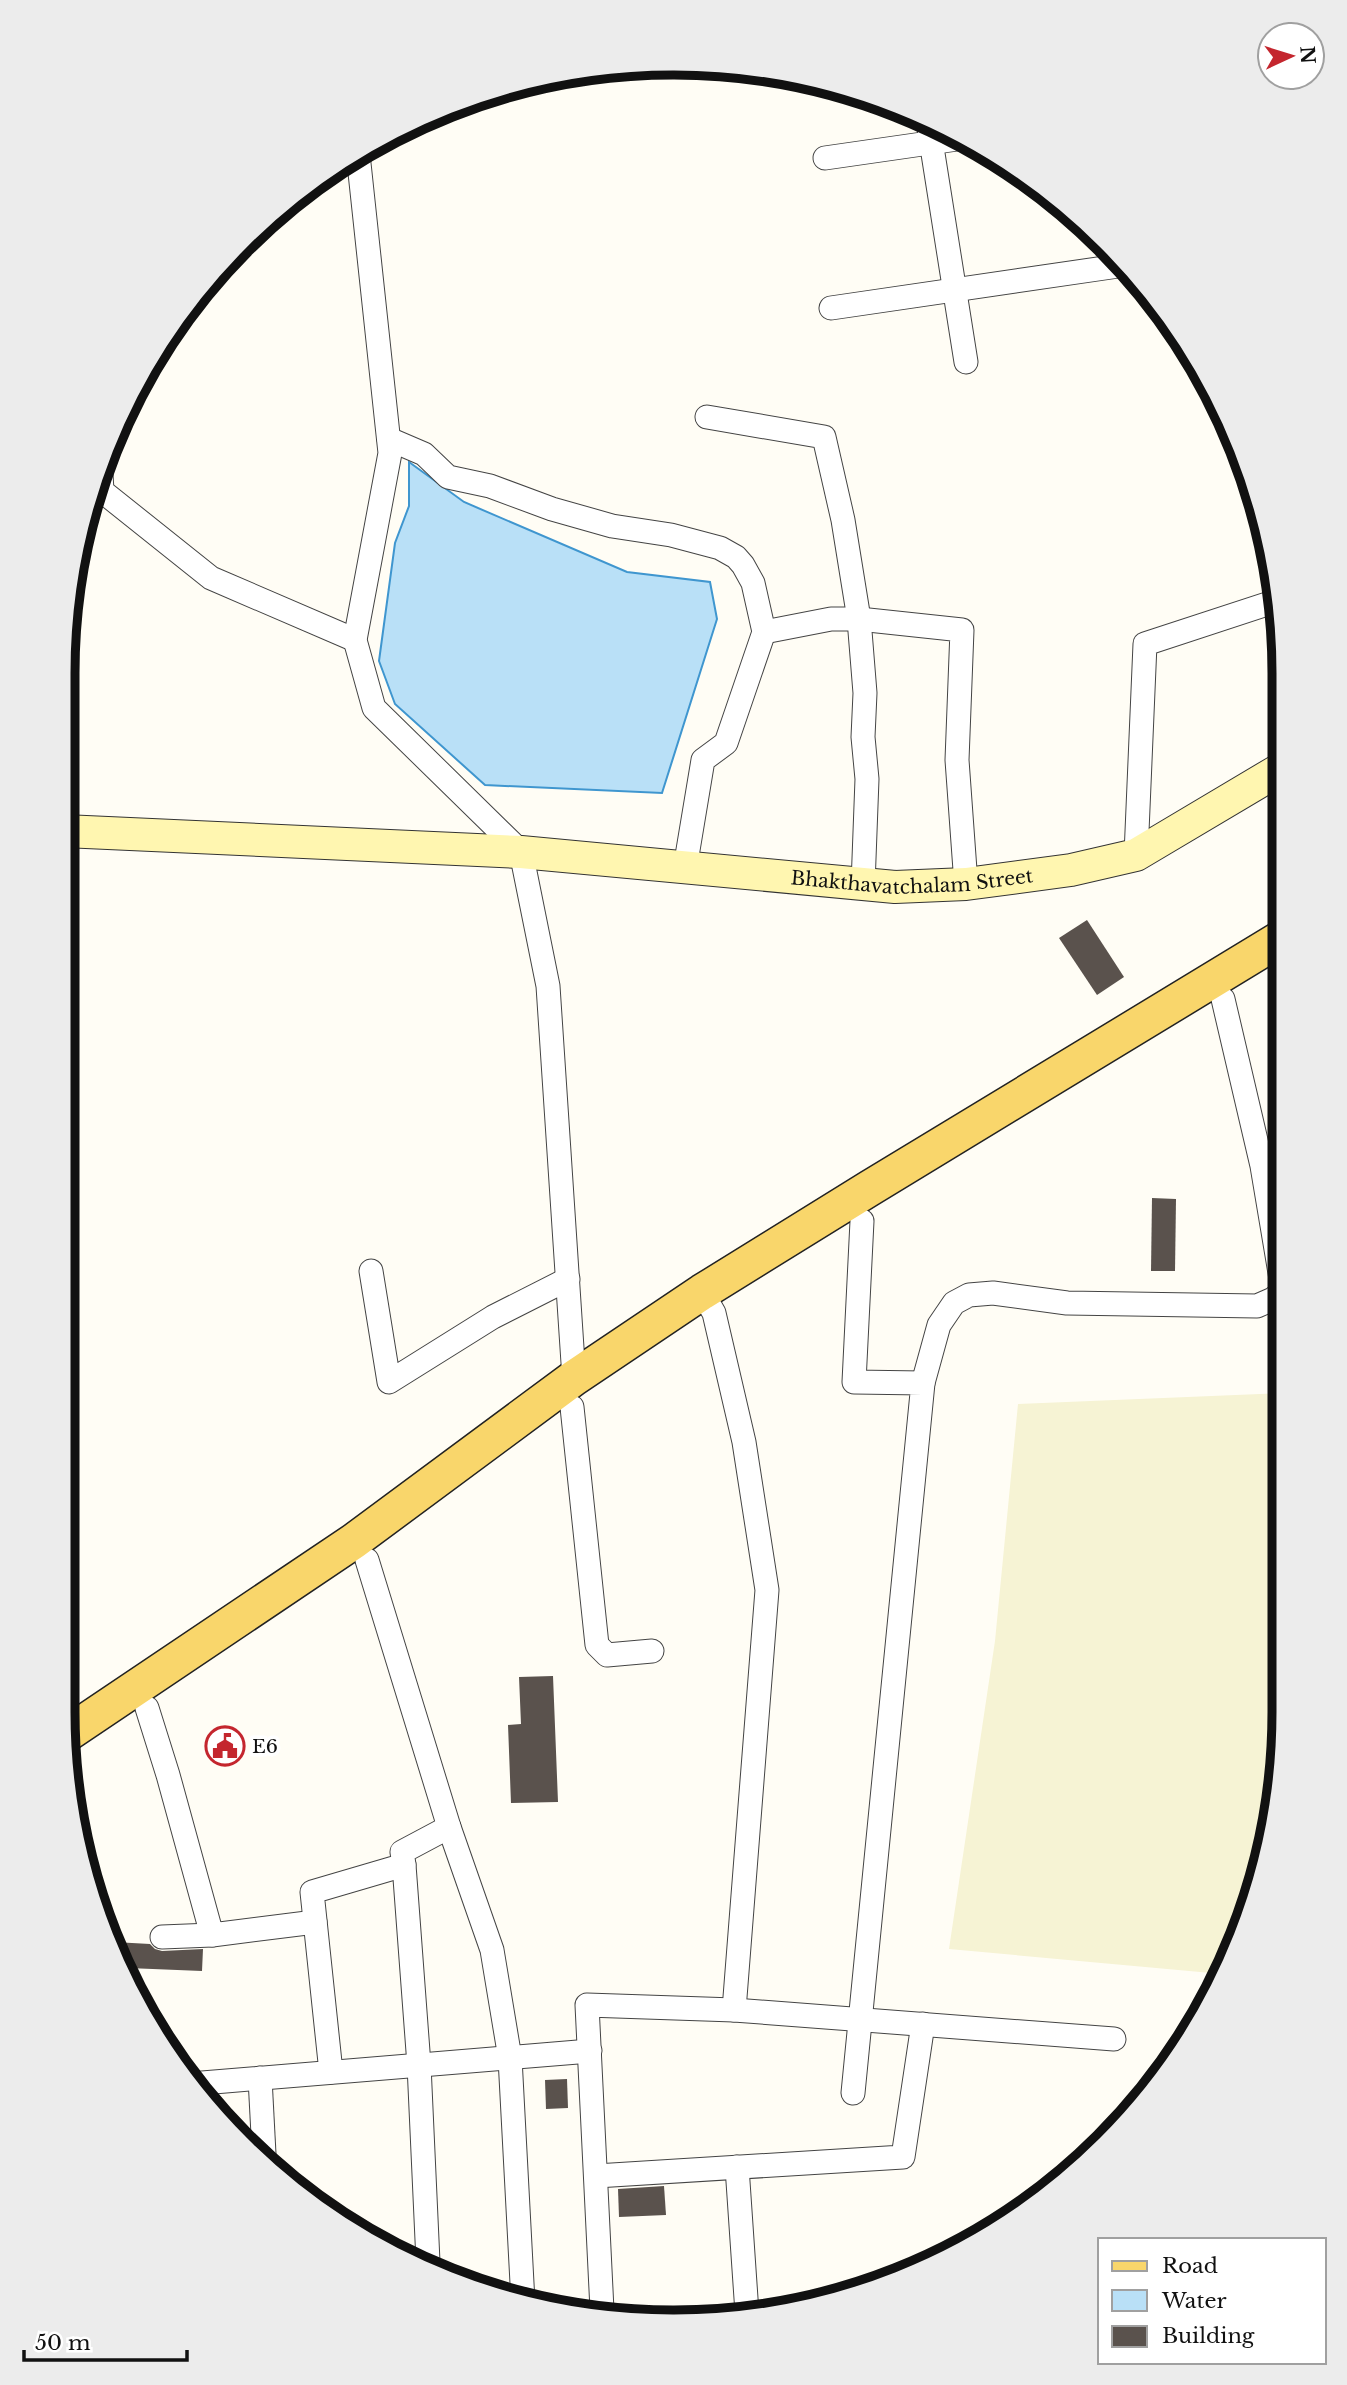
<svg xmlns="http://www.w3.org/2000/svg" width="1347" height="2385" font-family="'Libre Baskerville',serif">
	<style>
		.farmland { fill: #f6f3d4 }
		.water { fill: #b9e0f7; stroke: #3f96cf; stroke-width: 2 }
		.building { fill: #5a524d }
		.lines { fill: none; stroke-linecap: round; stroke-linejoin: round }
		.street-casing { stroke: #444; stroke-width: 25 }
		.secondary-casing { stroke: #333; stroke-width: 34 }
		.primary-casing { stroke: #222; stroke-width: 38 }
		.street { stroke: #fff; stroke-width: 23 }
		.secondary { stroke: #fff6b0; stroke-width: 32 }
		.primary { stroke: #f9d66b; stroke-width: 35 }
		.labels { text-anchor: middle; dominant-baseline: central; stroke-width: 7; stroke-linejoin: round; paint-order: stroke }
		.street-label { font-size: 19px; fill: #111; stroke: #fff }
		.poi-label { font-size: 19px; fill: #111; stroke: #fff; text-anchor: start }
		.rim { fill: none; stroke: #111; stroke-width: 9 }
	</style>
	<rect width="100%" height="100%" fill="#fffdf5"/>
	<path class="farmland" d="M1282,1393l1,358 -31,156 -40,88 -1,-22 -262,-24 46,-308 23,-237z"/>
	<path class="water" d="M409,462l55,40 163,70 83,10 7,37 -55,174 -177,-8 -90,-81 -16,-43 16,-118 14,-37z"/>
	<g class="building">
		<path d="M1087,920l37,57 -27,18 -38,-57z"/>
		<path d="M1152,1198l24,1 -1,72h-24z"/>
		<path d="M553,1676l5,126 -47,1 -3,-78 13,-1 -2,-47z"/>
		<path d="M114,1942l36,2 5,5 7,2 41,-2 -1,22 -74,-3z"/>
		<path d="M567,2079l1,29 -22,1 -1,-29z"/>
		<path d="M664,2186l2,29 -47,2 -1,-28z"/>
	</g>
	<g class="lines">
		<g class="street-casing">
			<g id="street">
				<path d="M928,122l38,240"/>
				<path d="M358,154l32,299 -35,187 19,68 147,144 27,134 26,392"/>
				<path d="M825,158l139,-20"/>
				<path d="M831,308l294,-43"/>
				<path d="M707,417l117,20 19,83 16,99 6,74 -2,44 4,42 -4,106"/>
				<path d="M389,439l35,15 24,23 42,9 62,23 60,17 59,9 49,13 16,9 7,8 10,18 11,49 -38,111 -23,17 -18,108"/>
				<path d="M101,474l1,17 109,87 144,62"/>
				<path d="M764,632l67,-13h28l103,11 -5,130 9,124"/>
				<path d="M1136,855l9,-211 134,-44"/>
				<path d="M1223,999l39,167 19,113"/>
				<path d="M371,1271l18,111 104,-65 75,-38"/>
				<path d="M702,1292l12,21 30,129 23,148 -33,420"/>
				<path d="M923,1383l16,-58 15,-22 15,-8 24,-2 74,10 190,3 16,-7 7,-6 1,-10"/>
				<path d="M572,1407l25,238 10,10 45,-4"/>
				<path d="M367,1560l82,267 43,123 18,108 13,244"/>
				<path d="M147,1708l21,67 44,160 103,-13"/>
				<path d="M404,1865l15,200 9,197"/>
				<path d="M162,1937l50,-2"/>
				<path d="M331,2072l-19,-180 92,-27 -2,-13 47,-25"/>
				<path d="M260,2078l4,76"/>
				<path d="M190,2084l400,-33"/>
				<path d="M853,2093l70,-710 -69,-1 8,-161"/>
				<path d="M737,2167l10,146"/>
				<path d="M596,2176l307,-19 20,-133"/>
				<path d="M602,2310l-15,-305 147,5 380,29"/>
			</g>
		</g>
		<g class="secondary-casing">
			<g id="secondary">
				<path id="s1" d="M64,831l457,21 374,35 71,-3 105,-14 65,-15 143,-85"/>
			</g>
		</g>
		<g class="primary-casing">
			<path id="primary" d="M67,1734l287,-193 220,-163 128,-86 168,-104 410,-249"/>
		</g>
		<use href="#street" class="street"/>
		<use href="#secondary" class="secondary"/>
		<use href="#primary" class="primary"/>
	</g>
	<defs>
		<g id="civic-ring" transform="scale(2.0125)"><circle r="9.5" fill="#fff" stroke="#c4262e" stroke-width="1.5"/><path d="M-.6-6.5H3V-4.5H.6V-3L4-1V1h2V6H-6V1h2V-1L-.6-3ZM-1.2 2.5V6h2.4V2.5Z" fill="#c4262e"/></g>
	</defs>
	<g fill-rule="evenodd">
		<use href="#civic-ring" x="225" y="1746"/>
	</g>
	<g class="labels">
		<g class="street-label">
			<text stroke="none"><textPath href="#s1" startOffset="850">Bhakthavatchalam Street</textPath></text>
		</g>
		<g class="poi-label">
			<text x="252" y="1746">E6</text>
		</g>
	</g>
	<path d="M0 0H1347V2385H0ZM673 75H674A598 598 0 0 1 1272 673V1712A598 598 0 0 1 674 2310H673A598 598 0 0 1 75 1712V673A598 598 0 0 1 673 75Z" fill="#ececec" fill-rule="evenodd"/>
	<path class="rim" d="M673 75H674A598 598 0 0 1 1272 673V1712A598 598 0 0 1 674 2310H673A598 598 0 0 1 75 1712V673A598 598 0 0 1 673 75Z"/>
	<rect x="1098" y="2238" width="228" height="126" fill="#ffffff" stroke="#a0a0a0" stroke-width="2"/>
	<rect x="1112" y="2261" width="35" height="10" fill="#f9d66b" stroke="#a0a0a0" stroke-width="2"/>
	<text x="1162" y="2273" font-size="21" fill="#111111">Road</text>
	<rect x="1112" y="2290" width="35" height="21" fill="#b9e0f7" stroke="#a0a0a0" stroke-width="2"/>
	<text x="1162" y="2308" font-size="21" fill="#111111">Water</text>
	<rect x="1112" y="2326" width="35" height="21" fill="#5a524d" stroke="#a0a0a0" stroke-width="2"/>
	<text x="1162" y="2343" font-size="21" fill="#111111">Building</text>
	<g transform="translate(1291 56) rotate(86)"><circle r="33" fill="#ffffff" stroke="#a0a0a0" stroke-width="2"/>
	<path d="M0-5L12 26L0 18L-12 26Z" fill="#c4262e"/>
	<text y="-10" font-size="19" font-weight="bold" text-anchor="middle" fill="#111111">N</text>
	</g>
	<path d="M24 2350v10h163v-10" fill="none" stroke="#111111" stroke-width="3.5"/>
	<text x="35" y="2350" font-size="21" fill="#111111" stroke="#ffffff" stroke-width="5" paint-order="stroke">50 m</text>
</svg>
